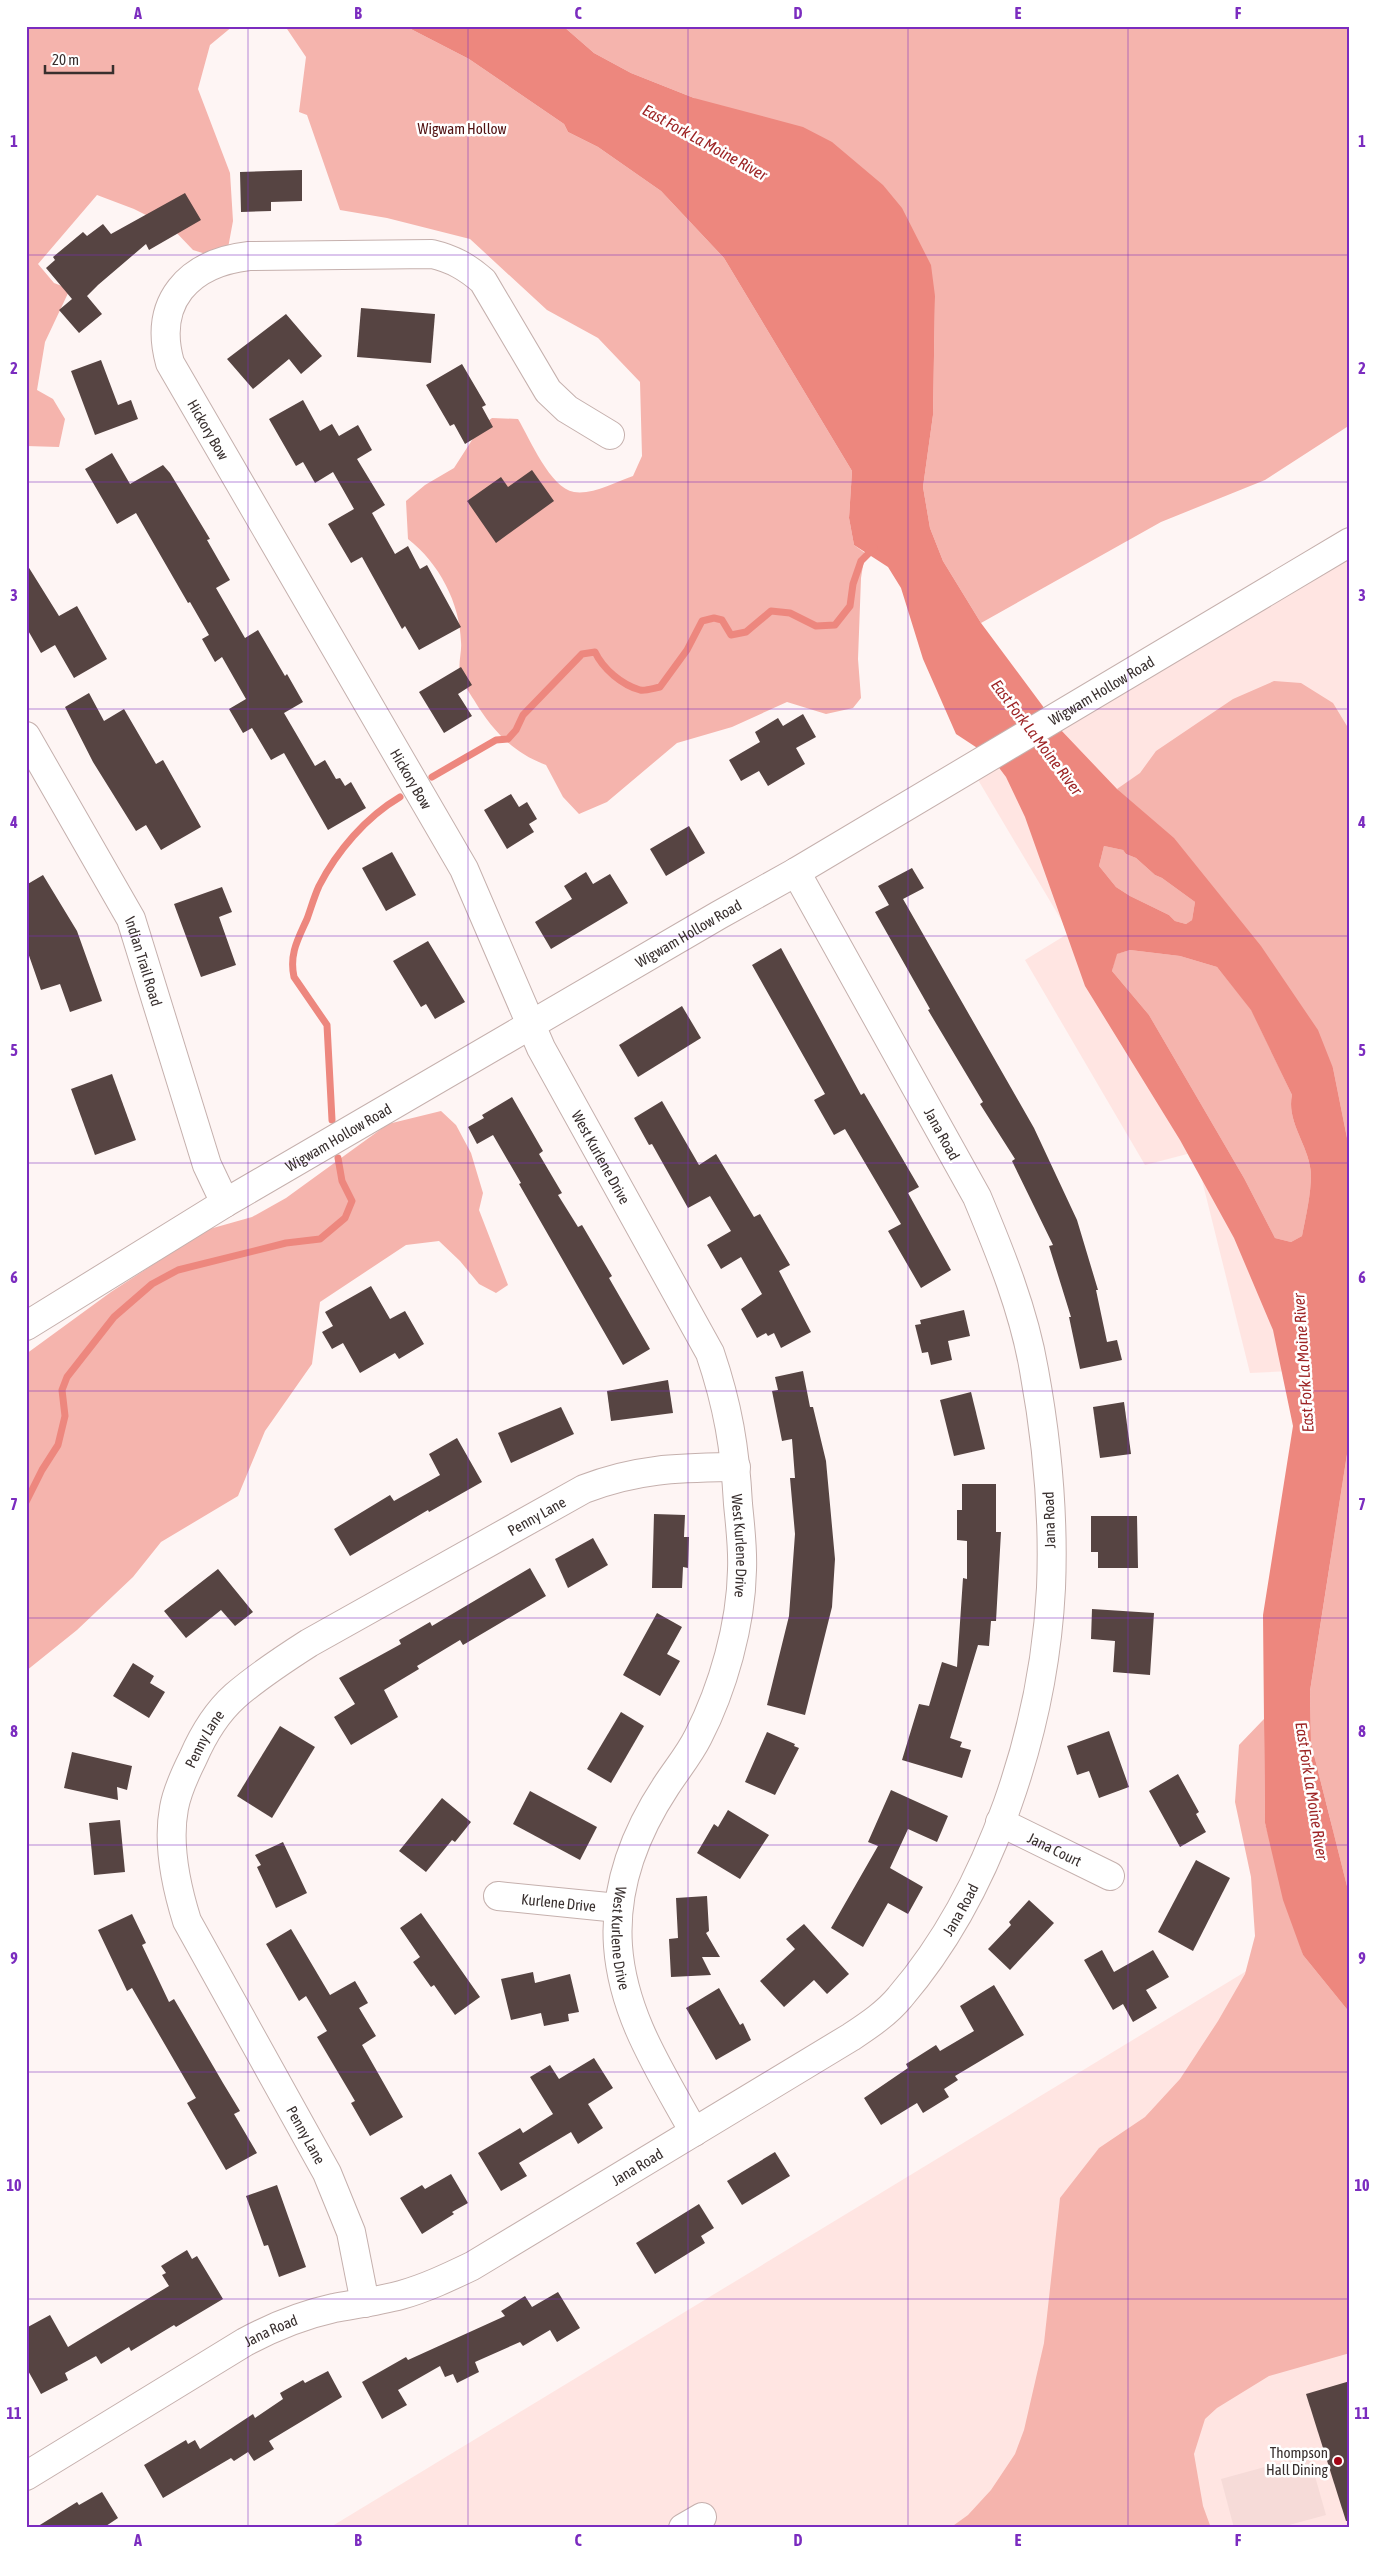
<svg xmlns="http://www.w3.org/2000/svg" width="1376" height="2554" font-family="'Asap Condensed',sans-serif">
	<style>
		.built { fill: #ffe5e2 }
		.green { fill: #f6dbd8 }
		.forest { fill: #f5b4ad }
		.water { fill: #ed877e; fill-rule: evenodd }
		.lines { fill: none; stroke-linecap: round; stroke-linejoin: round }
		.stream { stroke: #ed877e; stroke-width: 7 }
		.building { fill: #564442 }
		.minor-casing { stroke: #c5b0ad; stroke-width: 30 }
		.minor { stroke: #fff; stroke-width: 28 }
		.grid { fill: none; stroke: #7b2cbf; stroke-width: 1; stroke-opacity: 0.55 }
		.poi-dot { fill: #a20617; stroke: #fff; stroke-width: 2 }
		.labels { text-anchor: middle; dominant-baseline: central; stroke-width: 5; stroke-linejoin: round; paint-order: stroke }
		.park-label { font-size: 15px; fill: #501010; stroke: #fff }
		.street-label { font-size: 15px; fill: #382f2e; stroke: #fff }
		.poi-label { font-size: 15px; fill: #382f2e; stroke: #fff; text-anchor: end }
		.water-label { font-size: 16px; font-style: italic; fill: #9d2425; stroke: #fff }
		.neatline { fill: none; stroke: #7b2cbf; stroke-width: 2 }
		.grid-label { font-size: 16px; text-anchor: middle; font-weight: bold; fill: #7b2cbf }
	</style>
	<rect width="100%" height="100%" fill="#fef5f4"/>
	<path class="built" d="M1350,542v1986h-1021l1003,-609 -2,-550 -80,4 -55,-221 -50,13 -120,-205 44,-27 -98,-165z"/>
	<path class="green" d="M1309,2455l17,60 -48,13h-44l-13,-49z"/>
	<g class="forest">
		<path d="M26,26h207l-23,19 -12,44 32,84 3,48 -5,27 -19,7 -16,-5 -21,-22 -38,-19 -37,-14 -59,69 16,19 16,6 -25,53 -8,48 16,9 12,20 -6,28 -33,-1z"/>
		<path d="M285,26h120l64,33 95,65 4,8 30,15 63,44 63,67 128,213 -3,47 5,27 11,8 -4,25 -3,81 3,39 -8,10 -27,6 -39,-12 -55,25 -55,16 -70,59 -28,12 -16,-17 -17,-32c-33,-12 -54,-35 -72,-65 -5,-8 -12,-18 -14,-27 -2,-10 2,-21 1,-31 -1,-39 -22,-79 -53,-103l-2,-38 19,-16 29,-17 27,-42 11,-8 26,1c12,20 32,69 56,73 18,3 42,-10 59,-16l9,-20 -2,-74 -42,-44 -51,-28 -77,-71 -83,-21 -47,-8 -33,-95 -8,-3 7,-55z"/>
		<path d="M563,26h787v399l-85,55 -104,42 -180,101 -38,-62 -13,-33 -7,-41 10,-72 2,-119 -241,-198 -63,-25 -37,-20z"/>
		<path d="M1274,681l27,2 32,20 17,28v422l-17,-85 -216,-279 23,-16 16,-22 77,-52z"/>
		<path d="M1104,846l19,4 3,4 10,4 19,17 7,3 33,24 -3,18 -6,4 -11,-3 -6,-6 -39,-19 -14,-9 -17,-21z"/>
		<path d="M1130,950l50,6 37,11 34,42 41,86c-6,27 18,52 19,79 0,21 -5,41 -9,62l-11,6 -16,-4 -31,-60 -95,-163 -37,-44 4,-17z"/>
		<path d="M441,1111l15,14 15,28 12,40 -4,17 29,75 -12,8 -17,-9 -19,-23 -21,-20 -33,4 -86,57 -8,62 -47,67 -27,65 -77,46 -28,35 -56,53 -51,41v-317l85,-62 95,-62 46,-13 34,-19 102,-74z"/>
		<path d="M1350,1435v463l-39,-155 -1,-52z"/>
		<path d="M1264,1719l1,104 38,132 47,58v340l-81,23 -52,32 -12,11 -11,35 9,52 8,22h-261l18,-13 23,-25 24,-36 9,-24 20,-87 16,-145 39,-50 46,-31 35,-38 38,-58 27,-47 10,-38 -4,-59 -16,-75 4,-57z"/>
	</g>
	<path class="water" d="M405,26h158l31,27 37,20 63,25 109,29 29,15 51,43 19,23 29,57 4,31 -2,119 -10,72 7,41 13,33 38,62 78,105 58,61 57,49 87,108 57,84 15,38 16,80 1,287 -40,256 1,52 39,155v115l-47,-58 -20,-55 -18,-77 -2,-208 30,-189 -20,-96 -39,-92 -54,-98 -95,-154 -60,-169 -19,-40 -15,-20 -35,-23 -33,-75 -22,-71 -13,-21 -34,-22 -5,-27 3,-47 -128,-213 -63,-67 -63,-44 -30,-15 -4,-8 -95,-65zM1104,846l19,4 3,4 10,4 19,17 7,3 33,24 -3,18 -6,4 -11,-3 -6,-6 -39,-19 -14,-9 -17,-21zM1130,950l50,6 37,11 34,43 41,85c-6,27 18,52 19,79 0,21 -5,41 -9,62l-11,6 -16,-4 -31,-60 -95,-163 -37,-44 5,-17z"/>
	<g class="lines">
		<g class="stream">
			<path d="M432,777l64,-37 12,-1 8,-9 7,-15 59,-61 13,-2c8,17 27,33 45,38 6,1 14,-2 20,-3l27,-37 15,-29 12,-3 8,2 9,15 15,-3 25,-21 19,2 26,13 19,-1 15,-19 3,-22 8,-23 13,-13"/>
			<path d="M332,1120l-5,-95 -33,-48c-5,-23 4,-38 13,-58 4,-11 7,-22 12,-33 18,-35 47,-69 81,-89"/>
			<path d="M26,1502l16,-32 16,-25 7,-29 -3,-26 5,-13 47,-60 38,-33 26,-14 108,-27 34,-4 25,-21 7,-17 -10,-20 -4,-23"/>
		</g>
	</g>
	<g class="building">
		<path d="M302,170v31l-31,1v9l-30,1 -1,-40z"/>
		<path d="M185,193l16,27 -52,30 -3,-6 -48,41 -11,11 15,18 -23,19 -20,-23 13,-11 -26,-31 9,-8 -2,-3 30,-25 4,4 16,-12 8,10z"/>
		<path d="M361,308l74,6 -4,49 -74,-6z"/>
		<path d="M286,314l36,42 -21,18 -12,-15 -36,30 -26,-30z"/>
		<path d="M101,360l17,45 13,-5 7,19 -43,16 -24,-64z"/>
		<path d="M462,364l24,41 -4,2 11,20 -28,17 -11,-20 -4,2 -24,-41z"/>
		<path d="M303,400l17,31 12,-7 7,12 19,-11 14,25 -15,9 28,46 -13,8 23,41 13,-8 12,23 7,-4 34,62 -42,23 -14,-24 -3,3 -40,-72 -11,6 -23,-39 26,-15 -21,-37 -18,11 -12,-21 -7,4 -27,-47z"/>
		<path d="M112,453l18,31 33,-19 7,8 40,66 -3,1 23,40 -14,8 29,50 13,-8 27,46 2,-2 16,28 -19,11 31,53 10,-6 11,19 4,-1 5,8 6,-4 15,26 -38,22 -44,-77 -13,7 -19,-32 -9,5 -14,-24 17,-10 -24,-42 -7,5 -13,-23 7,-4 -19,-33 -2,1 -52,-90 -19,11 -32,-55z"/>
		<path d="M532,470l22,31 -58,42 -29,-42 34,-24 7,10z"/>
		<path d="M26,563l33,53 18,-10 30,53 -33,19 -19,-33 -14,8 -15,-26z"/>
		<path d="M461,667l11,18 -14,9 14,22 -28,17 -25,-41z"/>
		<path d="M89,693l15,28 20,-12 32,55 7,-4 38,67 -40,23 -15,-25 -10,6 -43,-69 -28,-55z"/>
		<path d="M803,714l13,23 -20,11 9,16 -37,22 -9,-15 -18,10 -12,-21 31,-18 -5,-10 23,-14 5,8z"/>
		<path d="M511,794l8,13 8,-5 10,17 -8,5 5,8 -27,17 -23,-39z"/>
		<path d="M689,826l16,27 -39,23 -16,-27z"/>
		<path d="M392,852l24,43 -30,16 -24,-43z"/>
		<path d="M912,868l12,20 -21,11 131,229 43,92 21,70h-2l11,52 10,-2 5,20 -42,9 -11,-52h2l-22,-71 4,-1 -41,-84 3,-2 -35,-55 3,-2 -55,-92 2,-1 -55,-97 14,-7 -11,-19z"/>
		<path d="M586,872l7,12 17,-10 18,29 -77,46 -16,-27 37,-23 -8,-13z"/>
		<path d="M43,875l34,56 25,70 -32,11 -10,-28 -19,6 -15,-43v-62z"/>
		<path d="M222,887l10,25 -13,5 17,48 -35,12 -27,-73z"/>
		<path d="M428,941l37,61 -30,17 -9,-15 -5,3 -28,-46z"/>
		<path d="M781,948l80,147 3,-2 55,94 -11,6 43,77 -30,18 -33,-57 13,-7 -56,-95 -11,6 -20,-35 11,-6 -73,-129z"/>
		<path d="M682,1006l19,32 -63,39 -19,-32z"/>
		<path d="M112,1074l24,66 -41,15 -24,-66z"/>
		<path d="M512,1097l31,54 -4,3 23,39 -4,2 20,32 4,-2 30,51 -3,2 41,71 -27,16 -104,-181 2,-1 -28,-48 -16,9 -9,-17 16,-9 -2,-3z"/>
		<path d="M662,1101l37,64 17,-11 38,63 6,-3 30,51 -11,6 32,61 -30,16 -7,-15 -6,3 -2,-3 -9,5 -16,-29 21,-15 -21,-37 -20,12 -14,-24 24,-14 -21,-35 -22,12 -36,-64 -3,1 -15,-27z"/>
		<path d="M371,1286l19,33 15,-8 19,33 -25,15 -4,-6 -35,20 -17,-30 -11,6 -10,-17 11,-6 -8,-14z"/>
		<path d="M964,1310l6,26 -22,5 4,19 -21,5 -3,-13 -6,1 -7,-28 6,-1 -1,-4z"/>
		<path d="M803,1371l7,36h3l13,54 9,98 -3,48 -27,108 -38,-10 22,-89 6,-82 -5,-56h5l-3,-39 -10,2 -10,-50 6,-1 -3,-13z"/>
		<path d="M668,1380l5,33 -62,8 -4,-30z"/>
		<path d="M971,1392l14,57 -31,7 -14,-56z"/>
		<path d="M1124,1402l7,52 -31,4 -7,-51z"/>
		<path d="M561,1407l13,27 -63,29 -13,-30z"/>
		<path d="M457,1438l25,44 -53,30 -1,-2 -78,46 -16,-27 56,-34 4,6 46,-26 -11,-21z"/>
		<path d="M962,1484h34v48h5l-5,89h-5l-2,25 -11,-1 -28,93 12,4 -2,5 11,3 -9,28 -60,-18 17,-56 10,2 13,-44 15,5 6,-89 4,1v-38l-10,-1v-30h5z"/>
		<path d="M654,1514l31,1 -1,22h5l-1,31 -5,-1 -1,21h-30z"/>
		<path d="M1091,1516h46l1,52h-40v-16h-7z"/>
		<path d="M593,1538l15,27 -40,23 -13,-29z"/>
		<path d="M530,1568l16,28 -83,49 -3,-5 -43,26 2,3 -35,21 14,27 -47,28 -17,-28 21,-13 -16,-26 62,-34 -2,-4 31,-18 2,4z"/>
		<path d="M218,1569l35,43 -18,14 -14,-16 -35,28 -22,-27z"/>
		<path d="M1092,1609l62,4 -4,62 -37,-3 2,-31 -24,-2z"/>
		<path d="M657,1613l25,14 -15,27 13,7 -20,35 -37,-21z"/>
		<path d="M133,1663l21,13 -4,7 15,9 -16,26 -36,-22z"/>
		<path d="M621,1712l23,14 -33,57 -24,-14z"/>
		<path d="M280,1726l35,21 -43,71 -35,-22z"/>
		<path d="M1109,1731l20,56 -30,11 -10,-27 -12,4 -10,-29z"/>
		<path d="M767,1732l28,12 -1,2 5,2 -24,47 -30,-13z"/>
		<path d="M72,1752l60,14 -5,24 -10,-3 1,13 -54,-12z"/>
		<path d="M1178,1774l21,38 -3,2 10,18 -26,15 -31,-56z"/>
		<path d="M891,1790l57,26 -11,26 -29,-13 -18,39 33,19 -15,27 -20,-11 -25,44 -32,-19 47,-82 -10,-4z"/>
		<path d="M530,1791l67,36 -17,33 -67,-36z"/>
		<path d="M442,1798l29,24 -16,20 -3,-2 -26,32 -27,-21z"/>
		<path d="M728,1810l41,25 -29,44 -43,-26 17,-29 4,3z"/>
		<path d="M120,1820l5,52 -31,3 -5,-52z"/>
		<path d="M283,1842l24,51 -31,15 -19,-41 4,-2 -6,-10z"/>
		<path d="M1196,1860l34,18 -37,73 -35,-19z"/>
		<path d="M707,1896l2,35 -3,2 14,24h-18l9,18 -40,2 -2,-38 9,-1 -2,-40z"/>
		<path d="M1029,1900l25,23 -44,47 -22,-21 23,-24 -2,-3z"/>
		<path d="M421,1913l59,84 -25,18 -21,-30 -3,2 -18,-25 7,-5 -20,-29z"/>
		<path d="M132,1914l14,29 -4,2 27,57 5,-3 49,84 17,28 -6,3 23,39 -31,17 -39,-67 9,-5 -64,-110 -5,3 -29,-61z"/>
		<path d="M804,1924l45,50 -22,20 -13,-14 -30,27 -24,-26 35,-32 -9,-10z"/>
		<path d="M291,1929l39,66 25,-14 13,22 -9,5 17,28 -14,9 41,72 -33,19 -19,-33 4,-2 -38,-64 10,-6 -21,-35 -7,5 -33,-57z"/>
		<path d="M1102,1950l12,22 39,-22 16,27 -23,13 11,18 -24,14 -10,-18 -10,6 -29,-50z"/>
		<path d="M533,1972l2,11 35,-9 9,38 -11,2 1,7 -25,5 -3,-13 -30,7 -10,-41z"/>
		<path d="M994,1985l30,50 -69,41 3,4 -14,9 5,8 -26,16 -6,-10 -36,22 -17,-27 44,-30 -2,-4 30,-19 4,6 34,-20 -14,-25z"/>
		<path d="M719,1988l21,37 3,-2 8,17 -35,20 -30,-52z"/>
		<path d="M594,2058l19,30 -25,16 15,24 -25,16 -7,-12 -52,31 8,13 -26,15 -23,-38 42,-25 3,5 30,-19 -23,-37 20,-12 9,14z"/>
		<path d="M775,2152l15,24 -48,29 -15,-24z"/>
		<path d="M451,2174l17,29 -16,9 2,2 -32,20 -22,-36 22,-13 3,4z"/>
		<path d="M277,2185l29,82 -27,10 -11,-32 -4,1 -18,-50z"/>
		<path d="M699,2204l15,24 -13,8 4,7 -50,31 -19,-31z"/>
		<path d="M187,2250l5,9 5,-3 26,43 -47,28 -2,-2 -43,26 -2,-4 -28,17 -5,-8 -31,17 3,7 -27,14 -15,-27v-39l24,-13 18,32 101,-61 -7,-11 4,-2 -5,-7z"/>
		<path d="M558,2292l22,36 -23,14 -7,-12 -27,16 -3,-4 -45,20 4,10 -22,11 -4,-9 -8,3 -5,-11 -42,24 9,15 -25,14 -20,-37 44,-25 2,3 97,-44 -4,-5 24,-15 7,11z"/>
		<path d="M328,2371l14,26 -73,44 5,8 -20,12 -6,-9 -14,9 -3,-3 -68,40 -19,-33 42,-25 2,4 7,-4 5,9 53,-35 2,4 28,-19 -3,-6 23,-13 2,3z"/>
		<path d="M1350,2381v140h-4l-40,-127z"/>
		<path d="M102,2492l16,26 -15,10h-68l42,-26 2,3z"/>
	</g>
	<g class="lines">
		<g class="minor-casing">
			<g id="minor">
				<path id="s1" d="M610,435l-43,-26 -19,-18 -65,-110c-16,-14 -30,-22 -51,-27l-183,2c-61,7 -96,46 -79,107l294,506 77,179 169,305c18,53 25,95 28,151 2,21 5,44 4,66 -1,55 -19,118 -44,167 -9,18 -21,32 -32,49 -31,47 -52,102 -48,160 5,70 43,126 76,186"/>
				<path id="s2" d="M26,736l105,183 76,246 18,38"/>
				<path id="s3" d="M26,1326l199,-123 494,-288 77,-43 554,-330"/>
				<path id="s4" d="M1000,1822l110,54"/>
				<path id="s5" d="M498,1896l120,12"/>
				<path id="s6" d="M365,2303l-14,-71 -24,-59 -140,-252c-11,-35 -20,-76 -13,-113 3,-17 11,-34 19,-50 10,-23 23,-45 42,-62 23,-20 49,-37 74,-53l275,-154c54,-21 95,-21 152,-22"/>
				<path id="s7" d="M26,2476l219,-134c28,-15 57,-27 89,-34 22,-4 45,-7 67,-13 25,-7 48,-18 71,-29l379,-229c18,-12 36,-24 49,-40 92,-107 144,-270 151,-409 3,-73 -4,-147 -17,-218 -10,-59 -34,-118 -57,-173l-181,-325"/>
				<path d="M683,2528l19,-11"/>
			</g>
		</g>
		<use href="#minor" class="minor"/>
	</g>
	<path class="grid" d="M248,26v2502M468,26v2502M688,26v2502M908,26v2502M1128,26v2502M26,255h1324M26,482h1324M26,709h1324M26,936h1324M26,1163h1324M26,1391h1324M26,1618h1324M26,1845h1324M26,2072h1324M26,2299h1324"/>
	<circle class="poi-dot" cx="1338" cy="2461" r="5"/>
	<g class="labels">
		<g class="park-label">
			<text x="462" y="128">Wigwam Hollow</text>
		</g>
		<g class="street-label">
			<text stroke="none"><textPath href="#s1" startOffset="678">Hickory Bow</textPath></text>
			<text stroke="none"><textPath href="#s3" startOffset="1249">Wigwam Hollow Road</textPath></text>
			<text stroke="none"><textPath href="#s1" startOffset="1082">Hickory Bow</textPath></text>
			<text stroke="none"><textPath href="#s3" startOffset="770">Wigwam Hollow Road</textPath></text>
			<text stroke="none"><textPath href="#s2" startOffset="255">Indian Trail Road</textPath></text>
			<text transform="translate(942 1134) rotate(61)">Jana Road</text>
			<text stroke="none"><textPath href="#s3" startOffset="365">Wigwam Hollow Road</textPath></text>
			<text stroke="none"><textPath href="#s1" startOffset="1506">West Kurlene Drive</textPath></text>
			<text stroke="none"><textPath href="#s6" startOffset="1020">Penny Lane</textPath></text>
			<text transform="translate(1049 1520) rotate(-92)">Jana Road</text>
			<text stroke="none"><textPath href="#s1" startOffset="1926">West Kurlene Drive</textPath></text>
			<text stroke="none"><textPath href="#s6" startOffset="615">Penny Lane</textPath></text>
			<text stroke="none"><textPath href="#s4" startOffset="61">Jana Court</textPath></text>
			<text stroke="none"><textPath href="#s5" startOffset="61">Kurlene Drive</textPath></text>
			<text stroke="none"><textPath href="#s7" startOffset="1110">Jana Road</textPath></text>
			<text stroke="none"><textPath href="#s1" startOffset="2345">West Kurlene Drive</textPath></text>
			<text transform="translate(306 2135) rotate(61)">Penny Lane</text>
			<text stroke="none"><textPath href="#s7" startOffset="690">Jana Road</textPath></text>
			<text stroke="none"><textPath href="#s7" startOffset="285">Jana Road</textPath></text>
		</g>
		<g class="poi-label">
			<text x="1328" y="2452">Thompson<tspan x="1328" dy="17">Hall Dining</tspan></text>
		</g>
		<g class="water-label">
			<text transform="translate(705 142) rotate(29)">East Fork La Moine River</text>
			<text transform="translate(1037 737) rotate(53)">East Fork La Moine River</text>
			<text transform="translate(1303 1363) rotate(-94)">East Fork La Moine River</text>
			<text transform="translate(1312 1791) rotate(81)">East Fork La Moine River</text>
		</g>
	</g>
	<rect width="1376" height="2554" fill="none" stroke="#ffffff" stroke-width="55"/>
	<path d="M45 65v8h68v-8" fill="none" stroke="#382f2e" stroke-width="2.5"/>
	<text x="52" y="65" font-size="15" fill="#382f2e" stroke="#ffffff" stroke-width="4" paint-order="stroke">20 m</text>
	<rect x="28" y="28" width="1320" height="2498" class="neatline"/>
	<g class="grid-label">
		<text x="138" y="19">A</text>
		<text x="358" y="19">B</text>
		<text x="578" y="19">C</text>
		<text x="798" y="19">D</text>
		<text x="1018" y="19">E</text>
		<text x="1238" y="19">F</text>
		<text x="14" y="147">1</text>
		<text x="1362" y="147">1</text>
		<text x="14" y="374">2</text>
		<text x="1362" y="374">2</text>
		<text x="14" y="601">3</text>
		<text x="1362" y="601">3</text>
		<text x="14" y="828">4</text>
		<text x="1362" y="828">4</text>
		<text x="14" y="1056">5</text>
		<text x="1362" y="1056">5</text>
		<text x="14" y="1283">6</text>
		<text x="1362" y="1283">6</text>
		<text x="14" y="1510">7</text>
		<text x="1362" y="1510">7</text>
		<text x="14" y="1737">8</text>
		<text x="1362" y="1737">8</text>
		<text x="14" y="1964">9</text>
		<text x="1362" y="1964">9</text>
		<text x="14" y="2191">10</text>
		<text x="1362" y="2191">10</text>
		<text x="14" y="2419">11</text>
		<text x="1362" y="2419">11</text>
		<text x="138" y="2546">A</text>
		<text x="358" y="2546">B</text>
		<text x="578" y="2546">C</text>
		<text x="798" y="2546">D</text>
		<text x="1018" y="2546">E</text>
		<text x="1238" y="2546">F</text>
	</g>
</svg>
